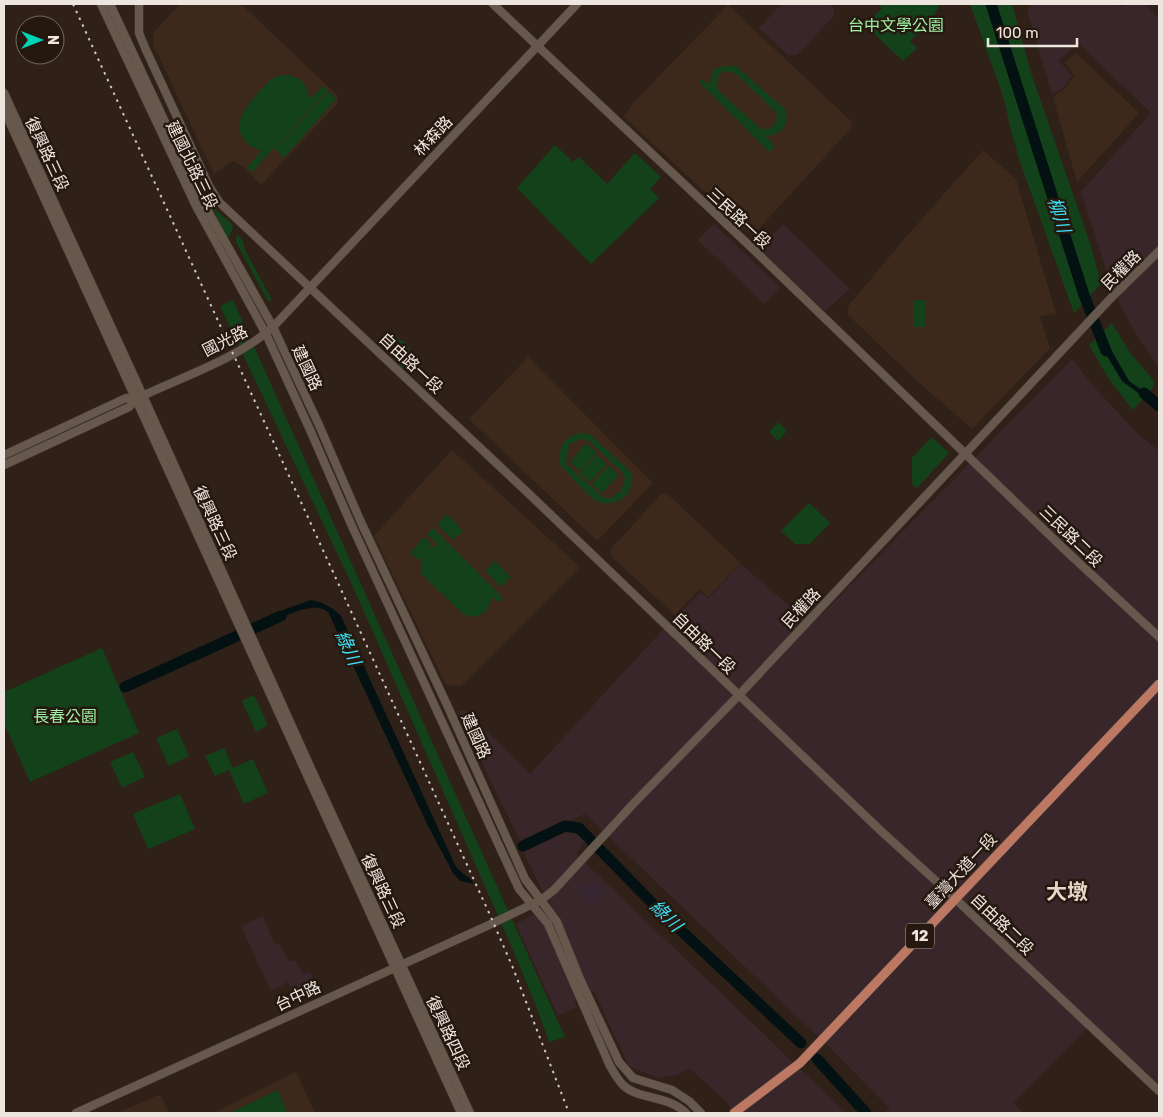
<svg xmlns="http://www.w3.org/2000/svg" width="1163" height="1117" font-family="Rubik,'Noto Sans TC',sans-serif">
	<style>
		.commercial { fill: #39262a }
		.industrial { fill: #352632 }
		.built { fill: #3c291c }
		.green { fill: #134119; fill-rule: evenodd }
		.water { fill: #041113 }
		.pier { fill: #2f2118 }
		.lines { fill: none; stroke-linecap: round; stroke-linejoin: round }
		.river { stroke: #041113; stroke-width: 11 }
		.secondary-casing { stroke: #4a3f38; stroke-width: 9 }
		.primary-casing { stroke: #4a3f38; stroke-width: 10 }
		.secondary { stroke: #67584d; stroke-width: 8 }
		.primary { stroke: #bc7862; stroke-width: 9 }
		.rail { stroke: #d0c6c0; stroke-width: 2; stroke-dasharray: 2.5 5; stroke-linecap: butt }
		.labels { text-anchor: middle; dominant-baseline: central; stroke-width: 5; stroke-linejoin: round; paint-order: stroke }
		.shield { fill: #25180f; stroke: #b2a8a1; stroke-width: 1 }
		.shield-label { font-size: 15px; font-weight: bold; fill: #eee5df }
		.park-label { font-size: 16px; fill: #9ef0a3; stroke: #25180f }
		.street-label { font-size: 16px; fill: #eee5df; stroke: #25180f }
		.water-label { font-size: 18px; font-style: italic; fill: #3ce2f8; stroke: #25180f }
		.district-label { font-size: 21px; font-weight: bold; fill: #e8d6c9; stroke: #25180f }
	</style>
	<rect width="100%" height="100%" fill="#2f2118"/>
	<g class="commercial">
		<path d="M782,4h47l5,4v8l-37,39h-9l-29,-27z"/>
		<path d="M1033,4h84l4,3 3,-3h20l15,14v350l-23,-34 -23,-43 -32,-99 70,-79 -74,-71 -18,19 13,15 -8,11 -12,7 -25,-84z"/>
		<path d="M714,224l66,63 -16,17 -66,-64z"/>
		<path d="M783,224l67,65 -25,22 -65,-62z"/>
		<path d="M1072,359l24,30 41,44 22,18v633l-67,-61 -79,80 10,10h-138l5,-4 -62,-63 -243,-232 -65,27 -63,-130 8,-1 65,64 140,-152 30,-29 9,5 32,-34 70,61z"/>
		<path d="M566,832l10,2 9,7 -9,13 270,259h-111l-10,-13 -35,-31 -13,6 -19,3 -29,-12 -35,-75 -20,10 3,6 -19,9 -42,-92 34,-18 -27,-55z"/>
		<path d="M263,916l10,25 4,4h3l8,16 7,-1 8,14 7,-2 9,18 -22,10 -9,-18 -17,9 -30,-65z"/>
	</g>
	<path class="industrial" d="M585,881l5,4 4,-4 9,10 -12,13 -14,-15z"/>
	<g class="built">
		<path d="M180,4h61l96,91 1,8 -77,82 -17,-18 -11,-6 -19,13 -61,-130 1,-12z"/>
		<path d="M728,5l124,117 -1,6 -95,104h-8l-124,-115 9,-14z"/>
		<path d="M1076,53l63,60 -62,69 -24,-85 11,-7 10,-14 -9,-14z"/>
		<path d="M983,150l33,29 40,135 -16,2 10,32 -78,81 -58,-51 -66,-63v-5l1,-5 57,-68z"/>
		<path d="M528,357l125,126 -56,58 -128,-122z"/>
		<path d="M452,450l128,117 -119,119 -15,-1 -72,-149z"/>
		<path d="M662,493h4l75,70 -33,34 -9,-8 -24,26 -65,-60 1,-6z"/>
		<path d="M296,1072l19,41h-101z"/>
		<path d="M156,1096h5l8,17h-52z"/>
	</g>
	<g class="green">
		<path d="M878,4h61c-2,13 -19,27 -29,37l7,7 -14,13 -38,-36 17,-17z"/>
		<path d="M970,4h42l20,72 59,170 10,38 -27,29 -53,-148 -10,-34 -7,-32z"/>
		<path d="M723,66h13l50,44c3,16 -4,25 -20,26l9,10 -6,6 -70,-70 3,-3 7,6 5,-16zM723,71l12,2 41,39 1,4 -1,8 -7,5h-8l-42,-38c-4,-8 -3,-14 4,-20z"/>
		<path d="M289,75c11,3 19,8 18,20l4,3 12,-12 5,4 -76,82 -5,-4 15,-18c-9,-2 -14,-4 -19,-12 -11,-16 3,-31 14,-44 6,-6 12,-15 21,-18 3,-1 8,-1 11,-1z"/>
		<path d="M329,91l7,8 -52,59 -9,-10z"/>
		<path d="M555,145l18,17 6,-5 28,27 28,-31 26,24 -11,12 9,9 -68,66 -74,-76z"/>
		<path d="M212,207l19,16 2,5 -5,11z"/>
		<path d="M237,234l6,7 2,9 27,50 -4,1 -29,-53 -3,-6z"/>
		<path d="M233,300l332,737 -16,5 -12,-34 -27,-65 -157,-356 -133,-281z"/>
		<rect x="913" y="300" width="13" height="27"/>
		<path d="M1112,323l19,31 24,28 -3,7 -19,21 -23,-29 -21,-36z"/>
		<path d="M396,339c17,2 18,19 6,29l-19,-20 6,-7z"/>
		<path d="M778,422l9,9 -9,10 -9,-9z"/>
		<path d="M582,433l9,2 41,38c0,6 0,11 -2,16 -5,12 -22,18 -34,12 -8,-5 -28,-29 -37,-37 0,-17 5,-29 23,-31zM580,439l9,2 34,32 2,6 -4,12 -12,8 -7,-3 -36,-32 2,-14 2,-6z"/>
		<path d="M932,437l17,16 -32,35 -5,-4v-26z"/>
		<path d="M586,443l11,10 -17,18 -10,-9z"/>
		<path d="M597,455l10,9 -17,18 -10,-9z"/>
		<path d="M608,466l11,9 -17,18 -10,-9z"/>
		<path d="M809,503l21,20 -20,21h-15l-14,-13z"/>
		<path d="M447,514l16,17 -10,9 -16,-16z"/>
		<path d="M433,528l70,70 -5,4 -6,-5c-3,16 -14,24 -29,17l-42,-40v-14l2,-5 -5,5 -8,-7 14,-16 8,8 -4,4 10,-4 -11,-11z"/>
		<path d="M495,561l16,16 -10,10 -16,-16z"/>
		<path d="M102,648l37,85 -109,49 -26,-59v-31z"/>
		<path d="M254,695l14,30 -12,7 -14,-31z"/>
		<path d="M177,729l12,27 -20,10 -13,-28z"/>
		<path d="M224,748l9,20 20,-9 15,34 -24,11 -15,-34 -14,6 -10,-20z"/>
		<path d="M133,752l12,25 -23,11 -12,-26z"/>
		<path d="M180,794l15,35 -47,20 -15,-35z"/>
		<path d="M278,1090l9,23h-57z"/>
	</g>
	<g class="water">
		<path d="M1105,333v6l24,42 20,14 10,10v7l-15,-15 -22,-16 -24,-40z"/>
		<path d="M311,600c12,2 21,7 30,16l114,249c7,11 15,10 19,19l-14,-3 -7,-8 -27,-51 -98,-210c-13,-12 -44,5 -59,11l-1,-5 20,-10z"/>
	</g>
	<path class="pier" d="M1150,393l9,9v8l-2,3 -13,-13z"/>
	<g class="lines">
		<g class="river">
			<path d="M991,4l93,291 22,56"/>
			<path d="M1144,393l15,13"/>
			<path d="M125,687l156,-71"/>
			<path d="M523,846l42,-20 14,2 79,81 143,134"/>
			<path d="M817,1059l49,54"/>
		</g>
		<g class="secondary-casing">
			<g id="secondary">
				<path d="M101,4l95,202 70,128 45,98 40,92 168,365 29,35 62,142c4,6 7,13 13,19 15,15 43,9 63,28"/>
				<path d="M110,4l90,193 73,130 46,98 41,95 88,187 77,172 32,43 23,57 39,83 14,16 39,12 17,11 12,12"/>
				<path d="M139,4v29l7,17 63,136 10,16 309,291 353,338 66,60 212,200"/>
				<path d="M493,4l260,245 311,300 95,88"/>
				<path d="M4,93l145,316 164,364 157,340"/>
				<path d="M4,110c154,334 305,669 457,1003"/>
				<path d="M4,455l122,-57 10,1"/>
				<path d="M4,465l125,-58 7,-8c45,-22 100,-39 137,-72l304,-323"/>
				<path d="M76,1113l413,-188 52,-25 13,-10 80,-87 105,-108 372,-397 48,-47"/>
			</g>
		</g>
		<g class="primary-casing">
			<path id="primary" d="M734,1113l66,-50 359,-379"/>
		</g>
		<use href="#secondary" class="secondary"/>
		<use href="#primary" class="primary"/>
		<path class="rail" d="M73,4l417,911 23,53 56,145"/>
	</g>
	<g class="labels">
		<rect class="shield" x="906" y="923.5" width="28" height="25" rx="4"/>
		<g class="shield-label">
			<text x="920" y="936">12</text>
		</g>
		<g class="park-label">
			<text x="896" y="25">台中文學公園</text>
			<text x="65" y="716">長春公園</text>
		</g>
		<g class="street-label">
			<text transform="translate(433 136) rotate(-47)">林森路</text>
			<text transform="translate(47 154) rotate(65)">復興路三段</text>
			<text transform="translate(192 165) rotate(64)">建國北路三段</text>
			<text transform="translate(739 218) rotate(43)">三民路一段</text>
			<text transform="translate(1121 270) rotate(-45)">民權路</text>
			<text transform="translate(225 341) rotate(-27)">國光路</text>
			<text transform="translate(411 363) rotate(43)">自由路一段</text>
			<text transform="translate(307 368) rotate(65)">建國路</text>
			<text transform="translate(215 523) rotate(65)">復興路三段</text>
			<text transform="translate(1071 536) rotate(44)">三民路二段</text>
			<text transform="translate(801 608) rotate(-47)">民權路</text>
			<text transform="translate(704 643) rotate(44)">自由路一段</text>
			<text transform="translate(476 736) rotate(66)">建國路</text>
			<text transform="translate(961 871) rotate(-47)">臺灣大道一段</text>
			<text transform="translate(383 891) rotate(65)">復興路三段</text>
			<text transform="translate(1002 924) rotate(44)">自由路二段</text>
			<text transform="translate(298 996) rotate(-25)">台中路</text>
			<text transform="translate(448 1033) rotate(65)">復興路四段</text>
		</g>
		<g class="water-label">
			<text transform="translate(1059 215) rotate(72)">柳川</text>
			<text transform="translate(348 648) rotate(65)">綠川</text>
			<text transform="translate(666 916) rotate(44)">綠川</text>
		</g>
		<g class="district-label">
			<text x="1067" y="891">大墩</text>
		</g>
	</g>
	<rect width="1163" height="1117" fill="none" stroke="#eee5df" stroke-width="10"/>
	<g transform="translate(40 40) rotate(90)"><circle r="24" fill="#25180f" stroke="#756a62"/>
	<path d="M0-4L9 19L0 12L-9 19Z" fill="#02d5b6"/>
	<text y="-8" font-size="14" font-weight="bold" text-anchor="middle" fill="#eee5df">N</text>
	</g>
	<path d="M988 38v8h89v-8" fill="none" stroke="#eee5df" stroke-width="2.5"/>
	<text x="996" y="38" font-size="15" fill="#eee5df" stroke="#25180f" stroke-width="4" paint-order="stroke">100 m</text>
</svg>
